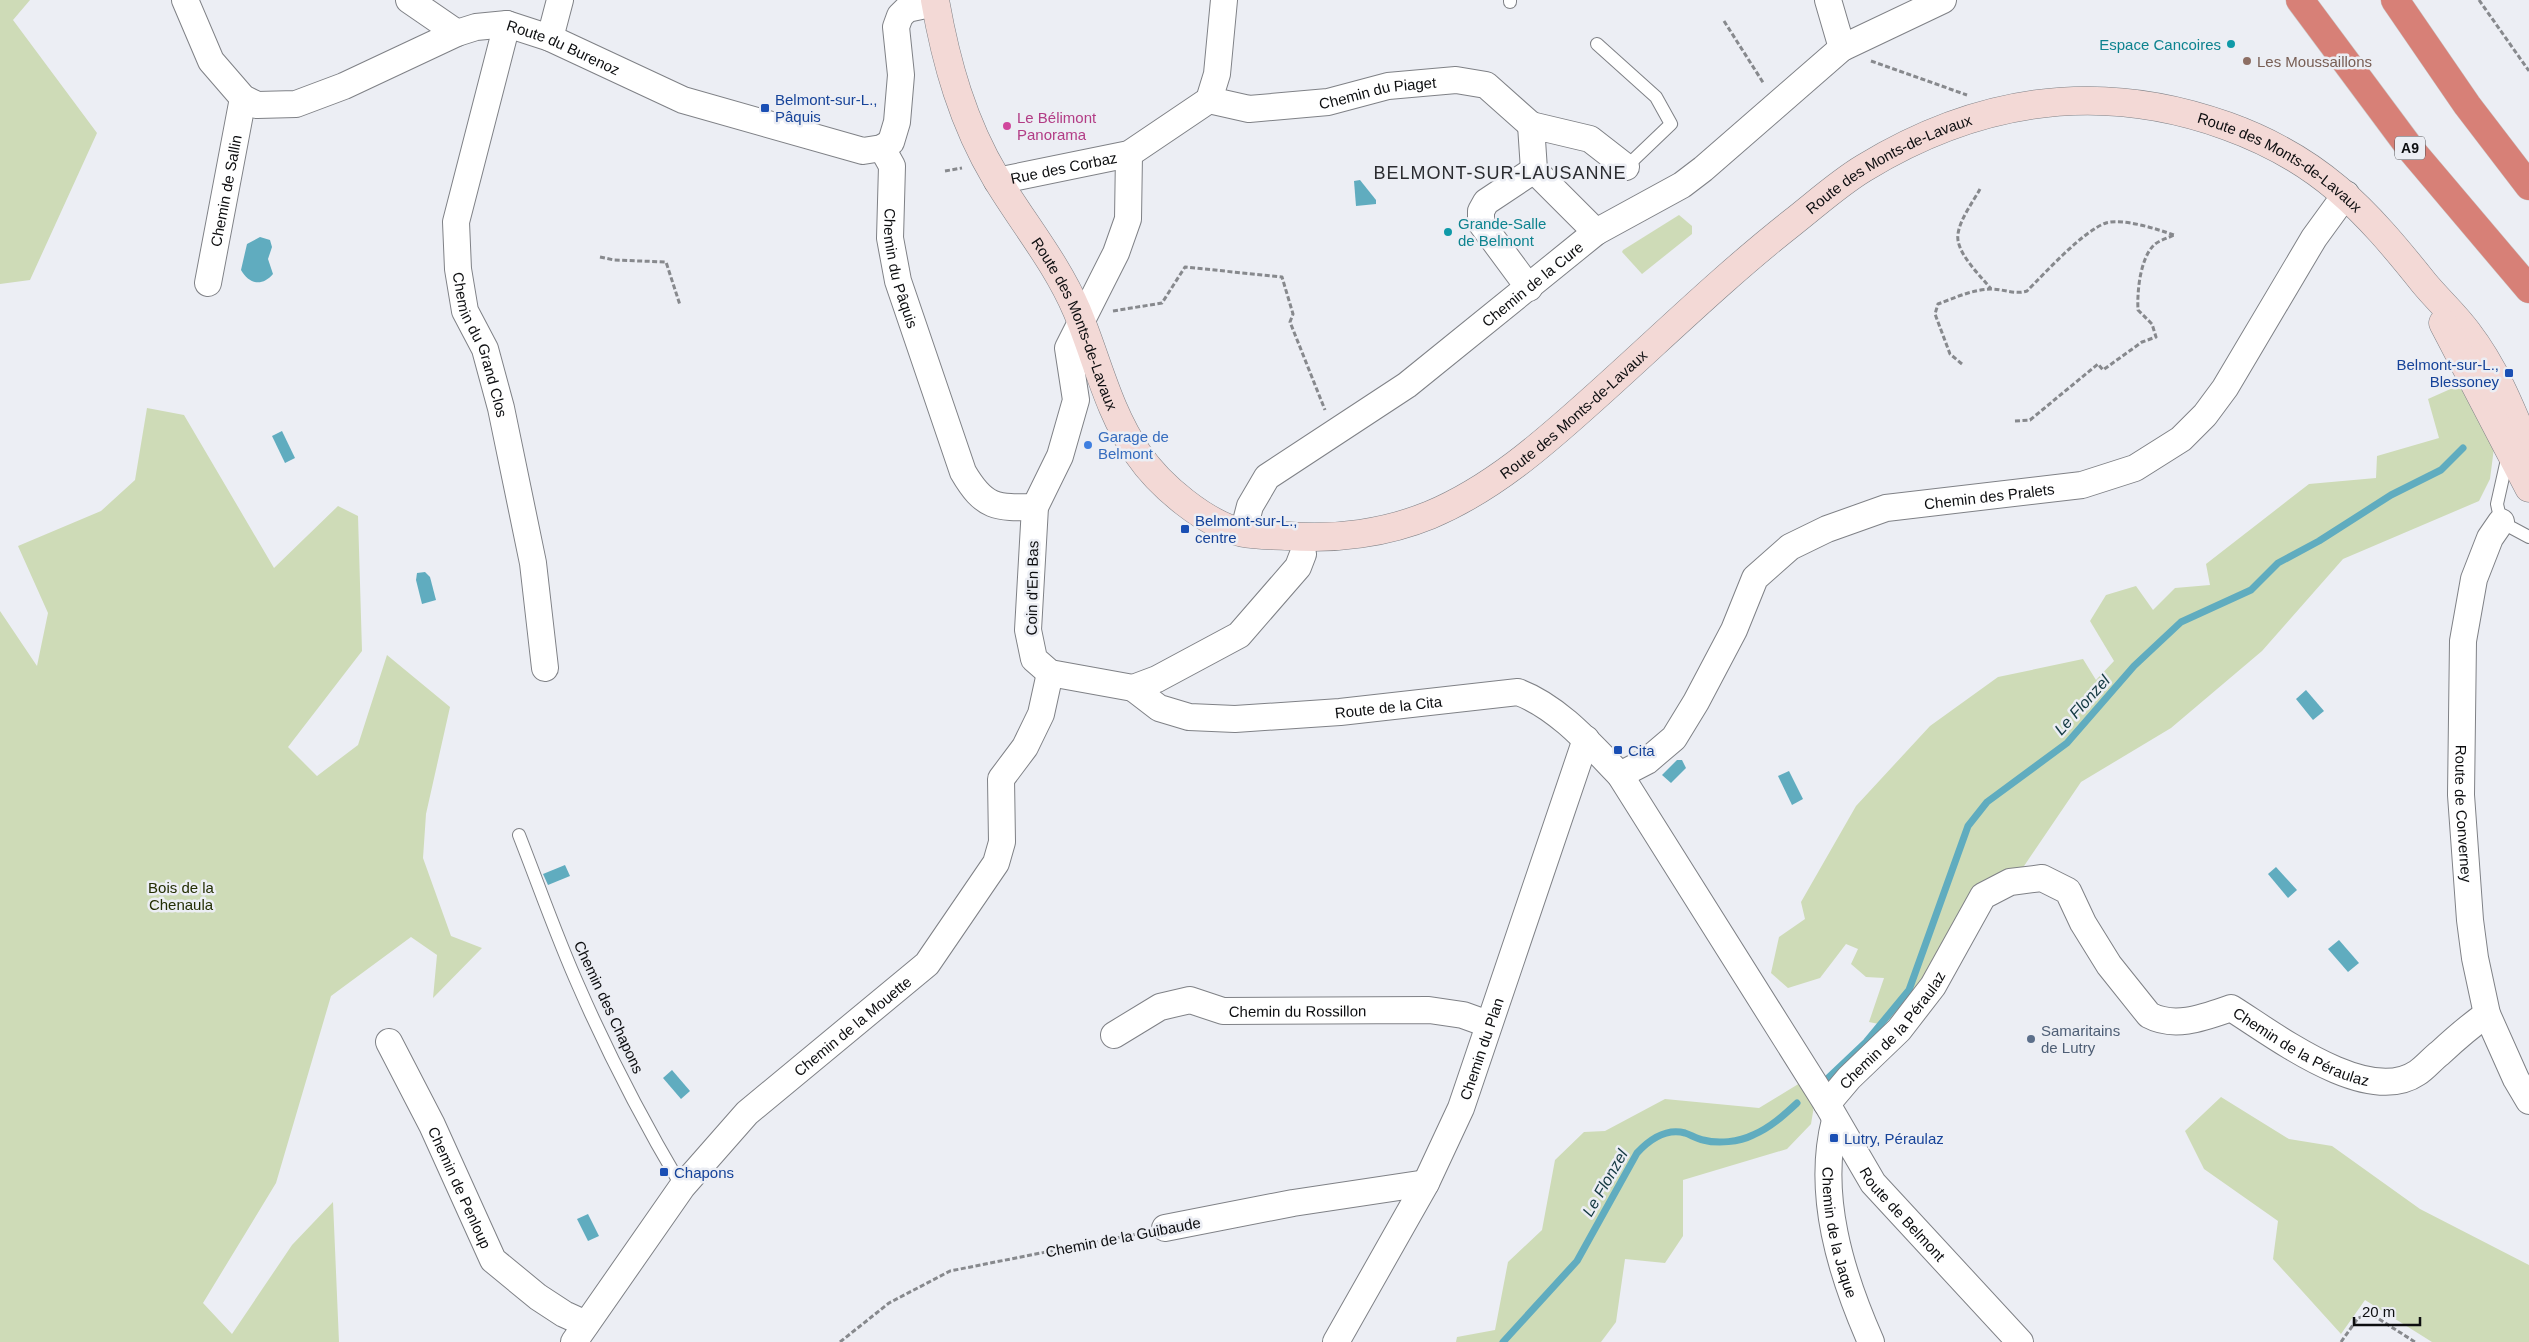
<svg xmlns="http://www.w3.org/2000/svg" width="2529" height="1342" font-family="Arial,sans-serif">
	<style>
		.green { fill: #cedbb7 }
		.water { fill: #60acbf }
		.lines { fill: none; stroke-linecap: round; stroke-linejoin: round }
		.stream { stroke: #60acbf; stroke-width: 7 }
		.lane-casing { stroke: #7f8186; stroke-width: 14 }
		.street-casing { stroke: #7f8186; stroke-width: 28 }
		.secondary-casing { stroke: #7f8186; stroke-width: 29 }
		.highway-casing { stroke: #cacaca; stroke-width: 29 }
		.path { stroke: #87898d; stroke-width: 3; stroke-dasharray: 5 2.5; stroke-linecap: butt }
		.lane { stroke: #fff; stroke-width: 12 }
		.street { stroke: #fff; stroke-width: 26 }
		.secondary { stroke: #f3d9d6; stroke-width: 28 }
		.highway { stroke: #d78077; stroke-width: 28 }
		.culture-dot { fill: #0f9aa8; stroke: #eceef4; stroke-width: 2 }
		.education-dot { fill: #8d6e63; stroke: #eceef4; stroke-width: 2 }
		.transit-dot { fill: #1a4fb4; stroke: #eceef4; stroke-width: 2 }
		.hotel-dot { fill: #d1479c; stroke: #eceef4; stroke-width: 2 }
		.shop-dot { fill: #3f7fe0; stroke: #eceef4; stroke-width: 2 }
		.service-dot { fill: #5c6f8a; stroke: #eceef4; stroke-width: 2 }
		.labels { text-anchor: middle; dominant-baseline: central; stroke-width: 5; stroke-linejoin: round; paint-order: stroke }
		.shield { fill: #eceef4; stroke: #505154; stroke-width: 1 }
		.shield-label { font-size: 14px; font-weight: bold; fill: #0d0e10 }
		.culture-label { font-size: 15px; fill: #0d838f; stroke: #eceef4; text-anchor: end }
		.street-label { font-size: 15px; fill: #0d0e10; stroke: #eceef4 }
		.education-label { font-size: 15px; fill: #785e54; stroke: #eceef4; text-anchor: start }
		.transit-label { font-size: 15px; fill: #164399; stroke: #eceef4; text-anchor: start }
		.hotel-label { font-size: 15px; fill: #b23c85; stroke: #eceef4; text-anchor: start }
		.shop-label { font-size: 15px; fill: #366cbe; stroke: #eceef4; text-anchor: start }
		.park-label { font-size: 15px; fill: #232e03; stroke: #eceef4 }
		.service-label { font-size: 15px; fill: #4e5e75; stroke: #eceef4; text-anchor: start }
		.water-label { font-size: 16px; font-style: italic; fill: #143942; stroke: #eceef4 }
		.quarter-label { font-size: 18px; letter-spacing: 1px; fill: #2b2c30; stroke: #eceef4 }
	</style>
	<rect width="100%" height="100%" fill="#eceef4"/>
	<g class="green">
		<path d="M0,0h30l-17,20 84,113 -67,147 -30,4z"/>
		<path d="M1679,215l13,11v8l-50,40 -20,-22 1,-2z"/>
		<path d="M2464,383l30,65 -4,31 -11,22 -136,58 -81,92 -91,77 -90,54 -59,87 -92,106 -46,50 -15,-3 15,-44 -18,-1 -15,-13 7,-15 -12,-5 -26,34 -32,10 -17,-15 8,-36 26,-18 -4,-17 55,-96 74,-80 68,-49 85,-18 13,21 18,-19 -24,-40 16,-26 30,-9 17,24 22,-22 35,-3 -4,-21 103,-80 67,-6 1,-22 62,-18 -11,-39z"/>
		<path d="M147,408l37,7 90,153 64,-62 20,10 4,135 -74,96 29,29 41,-31 29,-90 63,52 -24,107 -3,44 28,78 31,12 -49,50 4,-43 -26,-18 -80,59 -55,187 -73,120 29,31 60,-89 41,-43 6,140h-339v-731l37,55 11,-53 -30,-67 83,-35 34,-31z"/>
		<path d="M1800,1083l14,23 -3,18 -24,25 -104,31v56l-18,27 -40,-4 -9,63 -15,20h-145l1,-5 38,-7 13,-68 34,-32 13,-70 29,-28 21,-1 60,-32 94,9z"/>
		<path d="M2221,1097l68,42 43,7 88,63 109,56v77h-97l-67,-42 -24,34 -68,-75 5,-38 -74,-52 -19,-38z"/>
	</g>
	<g class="water">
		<path d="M1360,180l16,20v4l-20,2 -2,-25z"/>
		<path d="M260,237l10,3 2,7 -4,12 5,15c-11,13 -24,10 -32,-4l6,-26z"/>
		<path d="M282,431l13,27 -10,5 -13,-27z"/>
		<path d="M425,572l5,5 6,23 -14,4 -6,-24 1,-7z"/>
		<path d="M2306,690l18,21 -11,9 -17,-21z"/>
		<path d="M1677,760h5l4,8 -15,15 -9,-8z"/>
		<path d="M1789,771l14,28 -11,6 -14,-29z"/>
		<path d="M565,865l5,11 -22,9 -5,-11z"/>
		<path d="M2276,867l21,23 -9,8 -20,-24z"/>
		<path d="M2339,940l20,23 -11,9 -20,-23z"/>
		<path d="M672,1070l18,21 -9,8 -18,-21z"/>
		<path d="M588,1214l11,22 -11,5 -11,-22z"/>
	</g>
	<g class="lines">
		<g class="stream">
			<path d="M1828,1078l38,-36 43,-52 59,-164 19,-24 80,-59 67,-77 47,-44 70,-32 27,-27 41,-22 72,-46 50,-25 22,-22"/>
			<path d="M1503,1342l74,-81 60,-108c13,-14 29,-25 48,-20 6,2 12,6 18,7 15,4 36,2 50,-5 17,-7 31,-20 44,-32"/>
		</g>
		<g class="lane-casing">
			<g id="lane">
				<path d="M1510,0v2"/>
				<path d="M1597,44l59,53 15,27 -45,43"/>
				<path d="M2508,455l-11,49 4,18 28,15"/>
				<path d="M519,835c20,51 38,103 60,152 30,69 65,136 103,200"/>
			</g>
		</g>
		<g class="street-casing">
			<g id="street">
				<path id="s1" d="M185,0l26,61 32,37 14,7 39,-1 48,-18 113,-53 19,-6 31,-3 43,14 133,62 180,51 19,-3"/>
				<path d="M409,0l48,33"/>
				<path d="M1828,0l14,48"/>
				<path id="s2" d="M507,24l-51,198 2,47 7,42 20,38 16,59 32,155 12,105"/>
				<path d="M550,38l10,-38"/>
				<path id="s3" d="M1209,100l40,9 79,-7 60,-16 68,-6 30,5 45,40"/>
				<path id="s4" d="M882,148l10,18 -2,72 8,43 65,191c21,36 33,36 72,35"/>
				<path d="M882,148l9,-6 6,-20 4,-47 -5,-48 4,-11 7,-7 28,-6"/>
				<path d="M1129,154l-1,65 -12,34 -48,95 8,52 -16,56 -25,51 -7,123 6,29 16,14 83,15 24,-9 82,-44 59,-68 5,-13"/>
				<path id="s5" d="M997,181l132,-27 80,-54 8,-26 7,-74"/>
				<path d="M1596,232l-62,-62 -3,-45 59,14 36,28"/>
				<path id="s6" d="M208,283l35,-185"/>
				<path d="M1529,288l-48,-65v-12l5,-9 48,-32"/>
				<path id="s7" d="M2501,522l-11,16 -16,41 -11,62 -2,154 9,125 5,38 12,56 29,65 13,22"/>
				<path id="s8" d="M1243,533l7,-27 17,-29 140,-92 189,-153 86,-47 21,-16 139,-121 101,-48"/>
				<path id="s9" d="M1133,688l26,20 30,9 46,2 105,-7 178,-20c40,15 72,52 102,83l207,329 46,79 147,159"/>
				<path id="s10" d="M1620,775l27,-14 27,-23 22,-36 38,-72 21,-52 35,-31 37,-18 59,-21 196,-23 53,-17 46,-29 24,-24 20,-27 89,-150 32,-44"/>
				<path id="s11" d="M1114,1035l46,-28 30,-7 33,11 206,-1 34,5 25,9"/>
				<path id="s12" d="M389,1042l43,83 61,135 45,37 26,17 22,10"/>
				<path id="s13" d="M1827,1104l22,-26 50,-48 34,-44 50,-90 27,-14 32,-4 26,13 15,32 26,42 40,50c26,14 56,2 82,-7 42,26 136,99 186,65 8,-5 15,-14 23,-20 15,-14 30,-27 47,-39"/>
				<path id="s14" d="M1835,1120c-19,74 6,154 36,222"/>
				<path d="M1165,1228l128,-25 133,-20"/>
				<path id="s15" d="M574,1342l108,-155 65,-74 180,-149 69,-101 6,-21 -1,-63 24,-32 16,-33 9,-41"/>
				<path id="s16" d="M1336,1342l90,-159 35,-75 125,-369"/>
			</g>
		</g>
		<g class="secondary-casing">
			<g id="secondary">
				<path id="s17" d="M935,0c11,63 28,123 61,178 27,45 60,84 81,133 20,48 31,100 61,143 22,32 67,70 105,79 14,3 31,2 45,3 47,4 98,-3 142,-21 62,-26 113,-71 163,-116 66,-59 130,-122 200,-177 23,-18 46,-39 71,-54 115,-70 235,-88 363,-42 92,33 138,83 197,157 14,17 31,32 44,50 27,35 44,78 61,119"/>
				<path d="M2443,323l86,165"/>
			</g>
		</g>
		<g class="highway-casing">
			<g id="highway">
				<path d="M2300,0l113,152 116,137"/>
				<path d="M2395,0l72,105 62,81"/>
			</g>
		</g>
		<g class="path">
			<path d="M2479,0l50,71"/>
			<path d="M1724,21l40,63"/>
			<path d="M1871,61l96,34"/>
			<path d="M945,171l17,-3"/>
			<path d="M1980,189c-7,13 -20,30 -22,45 -3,18 22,41 33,55"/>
			<path d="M600,257l14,3 52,2 14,43"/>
			<path d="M1113,311l49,-8 23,-36 97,10 11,37 -3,8 35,88"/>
			<path d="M1962,364l-12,-10 -15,-40 3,-10c16,-6 36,-15 53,-15 13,0 23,6 36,2 17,-17 57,-61 79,-68 17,-5 51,6 68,12"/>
			<path d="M2015,421l15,-1 68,-56 5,6 39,-28 14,-5 -4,-13 -14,-14c-1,-18 2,-50 15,-64 4,-5 15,-8 21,-11"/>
			<path d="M840,1342l49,-39 61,-32 192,-38"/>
			<path d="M2341,1342l17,-24 13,-4 44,28"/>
		</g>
		<use href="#lane" class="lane"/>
		<use href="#street" class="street"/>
		<use href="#secondary" class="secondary"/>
		<use href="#highway" class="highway"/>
	</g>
	<g class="culture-dot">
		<circle cx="2231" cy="44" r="5"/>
		<circle cx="1448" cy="232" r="5"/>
	</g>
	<circle class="education-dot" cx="2247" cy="61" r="5"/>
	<g class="transit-dot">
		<rect x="760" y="103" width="10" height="10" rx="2.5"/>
		<rect x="2504" y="368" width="10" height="10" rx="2.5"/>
		<rect x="1180" y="524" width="10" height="10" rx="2.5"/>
		<rect x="1613" y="745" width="10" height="10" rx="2.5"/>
		<rect x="1829" y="1133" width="10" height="10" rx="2.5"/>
		<rect x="659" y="1167" width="10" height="10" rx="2.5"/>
	</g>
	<circle class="hotel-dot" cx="1007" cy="126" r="5"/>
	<circle class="shop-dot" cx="1088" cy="445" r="5"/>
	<circle class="service-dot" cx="2031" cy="1039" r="5"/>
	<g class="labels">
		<rect class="shield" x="2395" y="136.5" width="30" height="23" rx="4"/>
		<g class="shield-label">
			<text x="2410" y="148">A9</text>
		</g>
		<g class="culture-label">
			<text x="2221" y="44">Espace Cancoires</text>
			<text x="1458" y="223" text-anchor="start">Grande-Salle<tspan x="1458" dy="17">de Belmont</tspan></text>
		</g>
		<g class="street-label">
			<text stroke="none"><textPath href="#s1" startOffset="458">Route du Burenoz</textPath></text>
			<text stroke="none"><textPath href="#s3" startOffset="171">Chemin du Piaget</textPath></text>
			<text stroke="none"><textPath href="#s17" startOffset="1825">Route des Monts-de-Lavaux</textPath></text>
			<text stroke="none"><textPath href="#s17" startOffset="1406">Route des Monts-de-Lavaux</textPath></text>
			<text stroke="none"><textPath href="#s5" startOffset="68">Rue des Corbaz</textPath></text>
			<text stroke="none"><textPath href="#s6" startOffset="94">Chemin de Sallin</textPath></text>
			<text stroke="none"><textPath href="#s4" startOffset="124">Chemin du Pâquis</textPath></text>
			<text stroke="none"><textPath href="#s8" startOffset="390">Chemin de la Cure</textPath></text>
			<text stroke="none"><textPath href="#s17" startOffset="356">Route des Monts-de-Lavaux</textPath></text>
			<text stroke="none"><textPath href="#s2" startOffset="331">Chemin du Grand Clos</textPath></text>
			<text stroke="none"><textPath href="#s17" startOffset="1001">Route des Monts-de-Lavaux</textPath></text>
			<text stroke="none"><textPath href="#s10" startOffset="500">Chemin des Pralets</textPath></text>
			<text transform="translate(1032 588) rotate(-89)">Coin d'En Bas</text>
			<text stroke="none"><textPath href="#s9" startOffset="264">Route de la Cita</textPath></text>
			<text stroke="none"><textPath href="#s7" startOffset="299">Route de Converney</textPath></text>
			<text transform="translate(609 1007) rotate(65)">Chemin des Chapons</text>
			<text stroke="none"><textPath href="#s11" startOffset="194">Chemin du Rossillon</textPath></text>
			<text stroke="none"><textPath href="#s15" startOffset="424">Chemin de la Mouette</textPath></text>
			<text stroke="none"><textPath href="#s13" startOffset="99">Chemin de la Péraulaz</textPath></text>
			<text stroke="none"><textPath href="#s13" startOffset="668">Chemin de la Péraulaz</textPath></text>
			<text stroke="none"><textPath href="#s16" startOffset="328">Chemin du Plan</textPath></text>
			<text stroke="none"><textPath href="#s12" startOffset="162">Chemin de Penloup</textPath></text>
			<text stroke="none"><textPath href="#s9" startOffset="1050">Route de Belmont</textPath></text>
			<text stroke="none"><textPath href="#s14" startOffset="114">Chemin de la Jaque</textPath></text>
			<text transform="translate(1123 1237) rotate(-11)">Chemin de la Guibaude</text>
		</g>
		<g class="education-label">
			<text x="2257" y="61">Les Moussaillons</text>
		</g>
		<g class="transit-label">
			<text x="775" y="99">Belmont-sur-L.,<tspan x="775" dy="17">Pâquis</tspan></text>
			<text x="2499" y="364" text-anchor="end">Belmont-sur-L.,<tspan x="2499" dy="17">Blessoney</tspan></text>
			<text x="1195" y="520">Belmont-sur-L.,<tspan x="1195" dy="17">centre</tspan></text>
			<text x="1628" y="750">Cita</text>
			<text x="1844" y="1138">Lutry, Péraulaz</text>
			<text x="674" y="1172">Chapons</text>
		</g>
		<g class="hotel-label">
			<text x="1017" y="117">Le Bélimont<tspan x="1017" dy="17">Panorama</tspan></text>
		</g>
		<g class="shop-label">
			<text x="1098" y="436">Garage de<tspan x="1098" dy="17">Belmont</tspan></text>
		</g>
		<g class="park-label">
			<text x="181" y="887">Bois de la<tspan x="181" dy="17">Chenaula</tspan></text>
		</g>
		<g class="service-label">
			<text x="2041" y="1030">Samaritains<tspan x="2041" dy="17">de Lutry</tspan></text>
		</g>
		<g class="water-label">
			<text transform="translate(2082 705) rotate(-48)">Le Flonzel</text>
			<text transform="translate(1605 1183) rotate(-60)">Le Flonzel</text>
		</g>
		<g class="quarter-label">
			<text x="1500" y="173">BELMONT-SUR-LAUSANNE</text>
		</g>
	</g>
	<path d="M2354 1317v8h66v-8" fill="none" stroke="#0d0e10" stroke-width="2.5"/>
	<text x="2362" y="1317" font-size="15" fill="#0d0e10" stroke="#eceef4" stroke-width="4" paint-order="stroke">20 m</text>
</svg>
